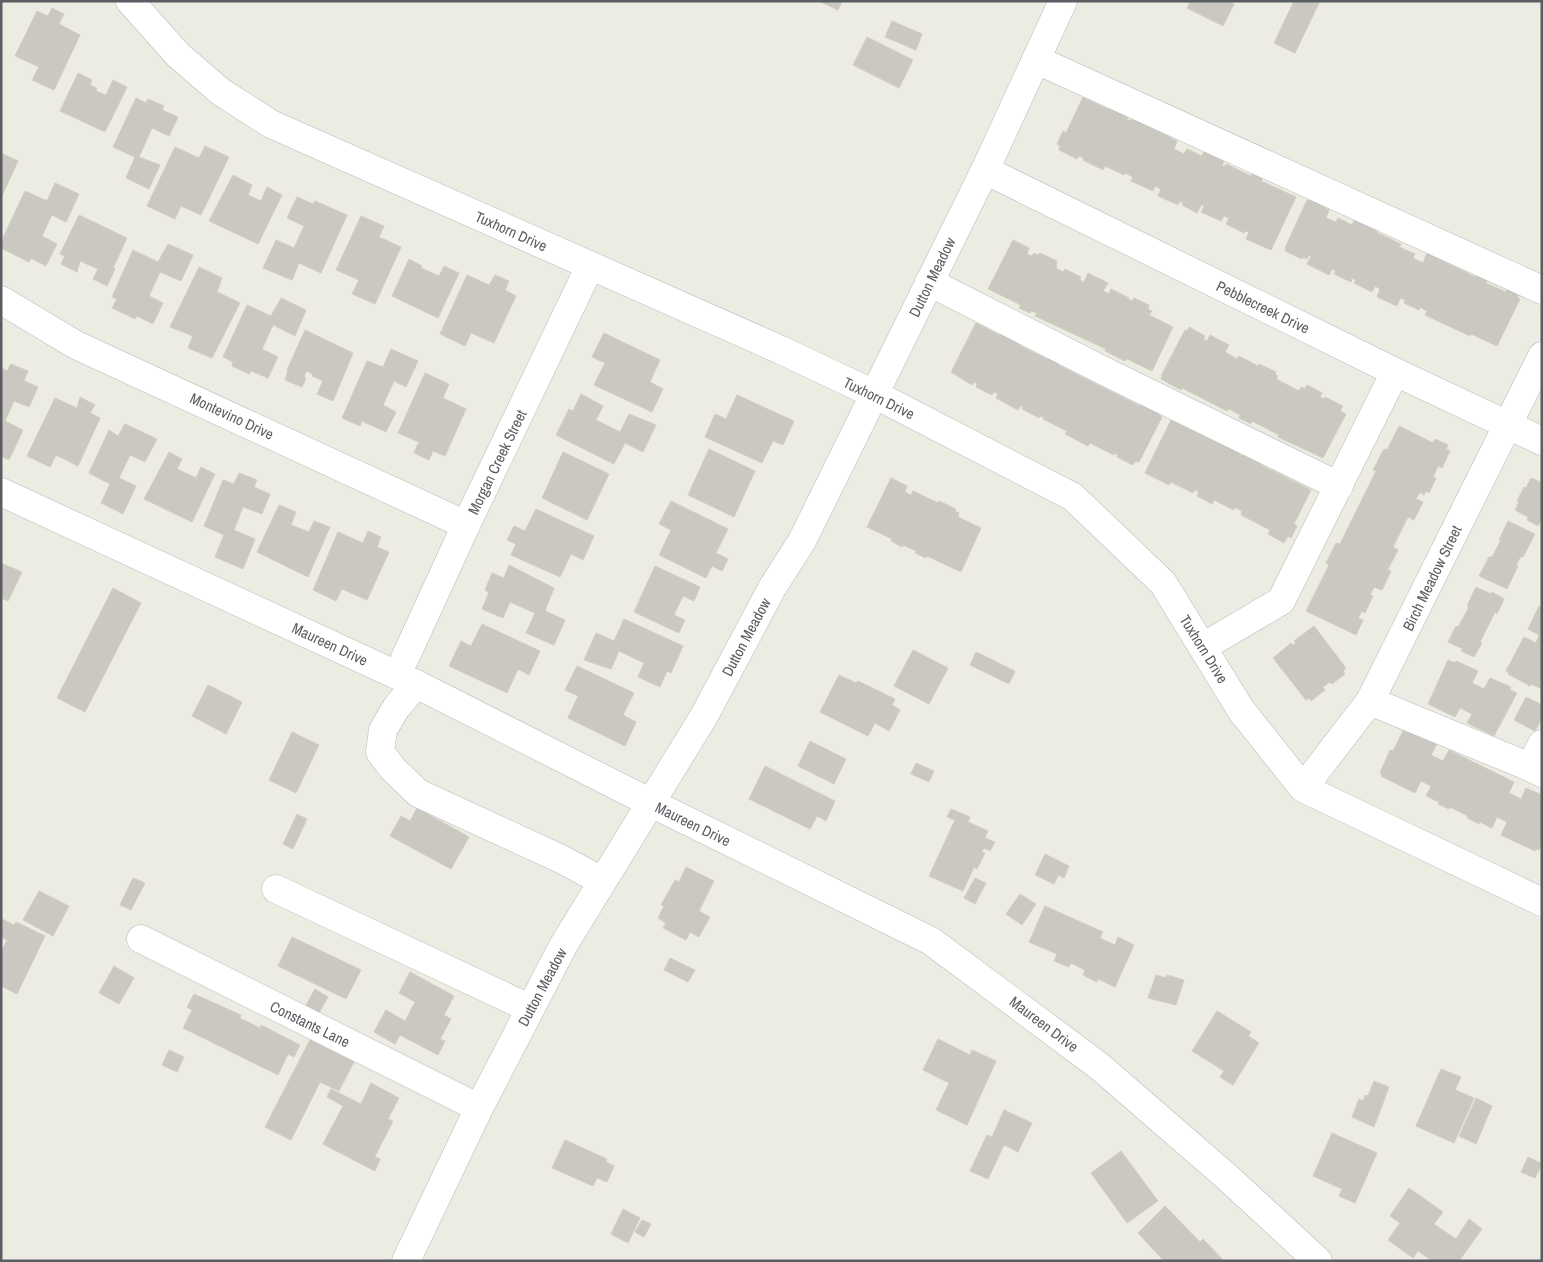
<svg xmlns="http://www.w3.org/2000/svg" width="1543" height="1262" font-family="'Archivo Narrow',sans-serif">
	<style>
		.building { fill: #cac8c1; stroke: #d1cec1 }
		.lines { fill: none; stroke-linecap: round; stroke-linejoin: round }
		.minor-casing { stroke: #b7b9be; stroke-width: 29 }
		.minor { stroke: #fff; stroke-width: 28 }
		.labels { text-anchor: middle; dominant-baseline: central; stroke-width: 4; stroke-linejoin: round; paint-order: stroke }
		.street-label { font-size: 15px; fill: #5a5d62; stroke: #fff }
	</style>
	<rect width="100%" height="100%" fill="#edece2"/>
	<g class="building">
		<path d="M819,1h23l-4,9z"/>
		<path d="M1185,1h42l7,3 -11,22 -36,-18 3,-5z"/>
		<path d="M1294,1h26l-25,52 -21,-10z"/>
		<path d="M52,8l12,6 -5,10 21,11 -26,55 -22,-10 7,-13 -24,-11 22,-45 11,5z"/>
		<path d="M892,21l30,13 -6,16 -31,-13z"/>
		<path d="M867,37l46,23 -14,28 -46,-23z"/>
		<path d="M78,73l14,7 -2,5 7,3 -1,3 10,4 7,-15 14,7 -22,45 -45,-21z"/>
		<path d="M1083,97l20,10 5,2 1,-3 20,9 -2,4 4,2 1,-3 45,23 -3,8 10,5 3,-5 15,7 2,-5 20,9 -2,6 2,1 2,-3 25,12 1,-3 11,5 -2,3 35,16 -25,53 -25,-11 3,-7 -3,-1 -2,2 -18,-9 3,-6 -5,-2 -3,5 -20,-9 3,-6 -3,-1 -4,8 -15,-8 1,-2 -3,-2 -2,4 -20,-9 3,-7 -6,-3 -2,5 -22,-10 2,-4 -8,-4 -1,2 -19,-9 -2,4 -20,-10 1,-2 -5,-2 -2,3 -18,-9 1,-4 -3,-2 6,-13 3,2z"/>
		<path d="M136,98l10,5 2,-4 16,7 -2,4 16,7 -9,19 -17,-8 -13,29 21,8 -11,24 -23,-11 9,-21 -22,-10z"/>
		<path d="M205,146l24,11 -28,58 -20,-9 -6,13 -28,-13 28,-59 24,11z"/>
		<path d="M1,153l17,8 -17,37z"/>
		<path d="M233,175l19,10 -4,10 13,6 6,-14 15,8 -24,49 -49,-23z"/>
		<path d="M55,183l24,11 -13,28 -14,-7 -10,21 15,8 -11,22 -15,-8 -2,4 -28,-14v-6l24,-51 22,10z"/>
		<path d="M297,197l16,7 2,-3 32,14 -26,58 -22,-10 -7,17 -29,-12 13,-28 18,8 10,-22 -17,-8z"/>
		<path d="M1310,199l19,11 -3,8 10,4 2,-4 14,7 3,-6 22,11 -1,2 25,12 -2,3 16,7 -2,4 10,5 4,-10 48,24 1,-2 11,5 -1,3 20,9 1,-3 11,6 -1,2 3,2 -23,47 -26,-12 -1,2 -45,-21 2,-4 -7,-4 -1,3 -15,-7 1,-3 -5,-2 -3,8 -20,-9 3,-8 -5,-3 -3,6 -18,-9 2,-3 -4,-2 -1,4 -17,-8 2,-3 -4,-2 -3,6 -22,-11 4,-8 -2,-1 -2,4 -4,-2 -1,2 -17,-8 1,-2 -1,-1 22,-48 2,1z"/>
		<path d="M79,215l48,23 -14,30 2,1 -8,17 -14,-7 5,-10 -18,-8 -3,11 -16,-8 4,-8 -5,-2z"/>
		<path d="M361,216l23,10 -5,11 22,10 -26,57 -23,-10 7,-14 -23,-10z"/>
		<path d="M1013,240l16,8 -2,6 5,2 2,-3 4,2 2,-2 17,8 -1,7 7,4 2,-3 16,8 -1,3 4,2 4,-9 20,10 -5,8 6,3 2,-5 18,9 -1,1 4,2 2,-3 15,7 -1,4 4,2 -3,4 24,12 -21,44 -25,-12 -2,2 -20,-10 1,-2 -71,-33 2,-3 -6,-2 -1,2 -11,-5 2,-3 -33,-16z"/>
		<path d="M168,244l25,11 -12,26 -21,-9 -11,24 14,7 -10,21 -16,-8 -2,3 -23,-11 5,-9 -5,-2 21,-47 25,12z"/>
		<path d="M409,259l13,7 -1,2 18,8 5,-10 15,7 -21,45 -46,-22z"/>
		<path d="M199,267l23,11 -5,14 23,11 -28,55 -24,-10 5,-12 -23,-9z"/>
		<path d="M467,275l22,10 6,-10 14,6 -4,9 11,6 -22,47 -23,-10 -6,13 -25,-12z"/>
		<path d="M281,298l25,12 -11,26 -22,-11 -11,24 16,8 -10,21 -17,-7 -2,3 -17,-8 1,-4 -10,-5 24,-52 24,11z"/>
		<path d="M976,323l23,12 2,-2 19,10 -1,2 28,14 1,-2 11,6 -1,2 82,41 1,-2 19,9 -1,2 3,2 -23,45 -4,-1 -2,4 -16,-8 1,-2 -3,-2 -1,2 -24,-12 -2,3 -23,-12 2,-3 -24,-12 1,-2 -4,-1 -1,2 -17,-9 1,-2 -3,-1 -2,4 -22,-12 2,-4 -4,-2 -2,3 -16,-8 1,-3 -3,-2 -2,3 -21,-13z"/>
		<path d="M1189,327l16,9 -2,3 4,2 3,-6 19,10 -4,7 12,7 2,-3 19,10 1,-2 17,8 -1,3 3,1 -2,3 23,12 2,-4 4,2 2,-4 15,8 -2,4 4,2 1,-2 18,9 -3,5 6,3 -23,44 -45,-21 1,-2 -27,-14 -1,3 -12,-6 1,-3 -11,-6 -2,2 -45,-23 -1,2 -20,-11 1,-3h-1l24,-46 2,1z"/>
		<path d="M305,330l48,23 -20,48 -16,-7 6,-13 -11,-5 1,-2 -7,-3 -2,6 2,1 -4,9 -17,-7 3,-10h-1z"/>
		<path d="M604,333l56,27 -10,22 13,7 -11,23 -58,-27 11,-22 -13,-6z"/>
		<path d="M391,349l27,12 -12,26 -12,-6 -11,24 13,7 -10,20 -24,-11 -2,5 -18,-8 25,-57 16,6z"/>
		<path d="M11,364l17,7 -4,10 14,6 -9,20 -15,-6 -9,20 18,9 -14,30 -8,-4v-88l6,3z"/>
		<path d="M425,373l24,11 -6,14 23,11 -21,47 -12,-5 -4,9 -15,-7 5,-11 -21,-9z"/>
		<path d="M581,394l22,12 -7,14 24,12 9,-18 27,11 -13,27 -18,-9 -11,21 -58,-29 13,-26 4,2z"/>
		<path d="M737,395l57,26 -11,24 -10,-4 -11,22 -57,-26 10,-23 11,5z"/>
		<path d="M80,397l15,8 -5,8 10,5 -22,48 -22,-11 -6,12 -23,-11 28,-58 22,10z"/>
		<path d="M1171,420l49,24 1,-2 19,10 -1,2 3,2 1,-2 19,9 -1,2 50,25 -17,34 3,2 -6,12 -3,-2 -4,7 -16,-9 2,-4 -29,-15 1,-4 -7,-4 -1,3 -20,-10 -2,4 -15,-8 2,-4 -4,-2 -2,3 -22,-11 -2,3 -24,-12z"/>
		<path d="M125,424l32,15 -12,23 -15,-7 -11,23 17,8 -13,28 -22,-11 9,-19 -21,-11 20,-43 9,6z"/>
		<path d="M1399,426l34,17 2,-4 13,6 -2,4 4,2 -8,17 -4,-2 -5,11 3,1 -7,15 -3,-2 -2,4 -4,-3 -4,7 7,3 -9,18 -6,-3 -15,30 5,3 -10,19 -5,-1 8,3 -9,19 -8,-3 -4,8 3,1 -8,17 -3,-2 -4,7 5,2 -7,15 -50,-24 23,-46 -3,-2 10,-20 4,1 36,-73 -3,-1 11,-21 3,1z"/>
		<path d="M709,449l46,22 -21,46 -46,-22z"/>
		<path d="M169,452l13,7 -5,10 19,9 5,-11 14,7 -23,48 -48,-23z"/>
		<path d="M563,452l46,22 -22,46 -45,-22z"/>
		<path d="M239,473l18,7 -3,7 16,7 -8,20 -19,-7 -9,23 21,9 -12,30 -28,-12 9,-22 -20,-9 19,-46 11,4z"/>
		<path d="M891,478l16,8 -2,6 6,3 2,-4 25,12 1,-2 17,8 -1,2 4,2 -1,4 23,11 -20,44 -34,-16 -1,2 -11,-5 1,-2 -13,-6 -1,2 -11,-6 1,-2 -25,-12z"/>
		<path d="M1531,478l11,5v35l-4,8 -11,-6 1,-3 -13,-7 4,-8 -2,-1 7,-14 2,1z"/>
		<path d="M671,501l57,28 -12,24 12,6 -6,12 -10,-5 -6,12 -47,-23 12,-25 -12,-6z"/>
		<path d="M279,505l17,7 -5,13 18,7 5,-11 16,6 -22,50 -51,-25z"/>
		<path d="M536,509l58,27 -11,24 -12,-6 -11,23 -49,-22 5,-11 -9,-4 7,-14 11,5z"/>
		<path d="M1508,521l27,13 -12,23 -2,-1 -5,9 2,1 -11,23 -28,-13 10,-19h3l9,-17h-2z"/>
		<path d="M368,531l13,6 -4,10 12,5 -22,48 -25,-11 -6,12 -23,-11 25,-58 25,11z"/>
		<path d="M1,563l21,9 -14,29 -7,-3z"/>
		<path d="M509,565l45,23 -9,23 20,9 -11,25 -28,-12 9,-20 -25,-11 -7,16 -21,-9 7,-17 -4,-2 7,-17 12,5z"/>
		<path d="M655,566l45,21 -6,14 -11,-5 -9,19 11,5 -6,13 -45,-21z"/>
		<path d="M1476,587l15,7 1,-2 12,7 -7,15 -2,-2 -15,30 2,1 -8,14 -13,-6 2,-2 -15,-7 8,-16 2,1 11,-20 -2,-1z"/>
		<path d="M113,588l28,15 -56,109 -28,-14z"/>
		<path d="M1539,606l3,1v82l-11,-5 -1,2 -22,-12 1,-2 -3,-1 18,-34 12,6 3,-8 -11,-6z"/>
		<path d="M624,619l59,27 -12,27 -4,-2 -7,16 -22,-10 6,-14 -25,-12 -8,18 -27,-9 12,-27 18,8z"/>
		<path d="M482,624l58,27 -11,24 -11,-6 -11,24 -58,-27 12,-25 10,5z"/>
		<path d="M1314,626l32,42 -3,3 2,3 -13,10 -2,-2 -7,5 2,3 -14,11 -2,-3 -3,2 -33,-42 18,-15 2,2 3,-2 -2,-2z"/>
		<path d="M913,650l35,18 -19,36 -35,-18z"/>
		<path d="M976,652l39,19 -6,13 -39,-19z"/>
		<path d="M1448,660l7,3 1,-2 22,10 -6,12 12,6 6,-11 21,9 -1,3 7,3 -23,43 -27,-13 5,-9 -12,-6 -5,9 -27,-13z"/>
		<path d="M577,666l57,27 -11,22 13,7 -11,24 -57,-28 10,-22 -13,-6z"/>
		<path d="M839,675l17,8 2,-2 37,18 -3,6 8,5 -11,21 -14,-8 -7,13 -48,-24z"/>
		<path d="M208,685l34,17 -16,32 -34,-18z"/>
		<path d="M1526,697l16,8v13l-7,13 -21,-11z"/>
		<path d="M1404,729l33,15 -6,11 12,6 6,-11 65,32 -5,11 12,6 5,-11 16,7v49l-3,6 -3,-1 -1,2 -34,-16 6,-13 -10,-5 -5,11 -12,-6 -1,2 -12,-6 1,-2 -18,-9 -1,2 -11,-5 1,-2 -13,-6 5,-10 -10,-5 -6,12 -34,-17 1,-2 -2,-1 10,-23 3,1z"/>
		<path d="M292,732l27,13 -23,48 -27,-13z"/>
		<path d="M810,741l36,18 -12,25 -36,-18z"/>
		<path d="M916,763l18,8 -5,11 -18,-8z"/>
		<path d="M765,766l70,35 -9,20 -9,-5 -7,13 -61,-30z"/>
		<path d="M417,808l52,29 -18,32 -61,-33 11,-20 9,5z"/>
		<path d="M951,809l19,8 -2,5 20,9 -3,7 10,4 -5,9 -6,-3 -2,4 3,1 -8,16 -3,-2 -11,24 -34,-15 26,-56 -8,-3z"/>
		<path d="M297,814l10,5 -14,30 -10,-5z"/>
		<path d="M1045,854l24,12 -5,12 -6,-3 -4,9 -19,-9z"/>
		<path d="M686,867l28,14 -15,30 11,6 -11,20 -9,-5 -4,8 -23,-12 3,-5 -8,-5 6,-12 -3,-1 14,-25 4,2z"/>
		<path d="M133,878l12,5 -14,27 -11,-5z"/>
		<path d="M975,878l11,5 -11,21 -11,-6z"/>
		<path d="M39,891l30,15 -16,30 -30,-16z"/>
		<path d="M1020,894l16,10 -14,21 -16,-11z"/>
		<path d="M1045,906l58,26 -3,6 15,7 3,-8 16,8 -19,42 -17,-8 -1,3 -14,-7 2,-5 -14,-7 -2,4 -15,-6 3,-7 -28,-12z"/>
		<path d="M2,919l12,6 2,-3 29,14 -28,58 -16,-8v-34l6,-12 -6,-3z"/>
		<path d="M292,937l69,33 -15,29 -68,-33z"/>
		<path d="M670,958l25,12 -7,12 -24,-12z"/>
		<path d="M114,966l20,12 -15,26 -20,-11z"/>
		<path d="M410,972l44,24 -10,19 7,4 -11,20 5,2 -7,14 -38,-20 -5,9 -21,-12 12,-22 19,11 10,-19 -16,-9z"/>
		<path d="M1156,975l10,3 1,-3 17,5 -8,25 -28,-7z"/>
		<path d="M315,989l13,8 -9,16 -13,-8z"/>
		<path d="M194,994l47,21 -1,3 20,10 1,-3 39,20 -6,12 -6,-3 -10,21 -95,-47 9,-18 -5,-3z"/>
		<path d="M1217,1011l34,21 -3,4 11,7 -26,42 -13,-8 4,-6 -32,-20z"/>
		<path d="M313,1034l42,26 -16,31 -19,-9 -29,58 -26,-13z"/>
		<path d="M938,1039l32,16 2,-5 24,11 -29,64 -31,-15 13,-27 -26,-13z"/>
		<path d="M169,1050l15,7 -7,15 -15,-7z"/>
		<path d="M1441,1069l20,8 -6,13 19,8 -20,45 -38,-17z"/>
		<path d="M1374,1081l15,6 -15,40 -22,-10 7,-18 4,2 2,-6 3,1z"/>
		<path d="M371,1083l28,15 -11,21 5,2 -24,47 -46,-24 20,-38 -16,-9 4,-8 30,15z"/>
		<path d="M1476,1098l16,8 -16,38 -17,-8z"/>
		<path d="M1004,1110l28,13 -14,29 -14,-7 -16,34 -18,-8 17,-36 5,2z"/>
		<path d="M1332,1133l45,20 -22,50 -16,-7 3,-7 -29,-13z"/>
		<path d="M565,1140l42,19 -1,3 8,4 -7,16 -10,-4 -4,8 -41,-18z"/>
		<path d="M1121,1151l37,50 -31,22 -36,-50z"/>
		<path d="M375,1157l5,2 -5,12 -6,-3z"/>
		<path d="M1528,1157l14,7 -7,14 -14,-6z"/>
		<path d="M1409,1188l34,24 -9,12 22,15 13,-20 13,10 -23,32h-27l-14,-10 -5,7 -25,-18 12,-17 -10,-7z"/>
		<path d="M1165,1206l35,36 3,-3 19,20 -2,2h-56l-26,-28z"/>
		<path d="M623,1209l17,9 -12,25 -17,-9z"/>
		<path d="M642,1220l9,4 -7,13 -9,-5z"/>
	</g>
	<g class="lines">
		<g class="minor-casing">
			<g id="minor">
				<path d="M130,1l48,54 43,37 50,32 510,226 93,44 199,103 90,86 78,127 62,78 239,114"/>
				<path d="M1037,60l505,230"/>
				<path d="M985,170l410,202 147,69"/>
				<path d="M929,282l177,90 233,114"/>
				<path d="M1,300l75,45 390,180"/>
				<path d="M1,492l415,192 235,119 280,138 168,125 128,111 91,84"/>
				<path d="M1203,647l78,-46 114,-229"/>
				<path d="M405,658l61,-133 124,-259"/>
				<path d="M416,684l-20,24 -13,22 -3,22 13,17 25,24 143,66 41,22"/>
				<path d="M1370,701l160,66"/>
				<path d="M1542,744l-12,23 12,6"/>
				<path d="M1303,788l67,-87 172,-345"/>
				<path d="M276,889l253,119"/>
				<path d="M141,939l338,169"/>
				<path d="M406,1261l73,-153 84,-162 141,-230 68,-128 30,-47 183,-371 78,-169"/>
			</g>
		</g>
		<use href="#minor" class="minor"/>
	</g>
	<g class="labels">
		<g class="street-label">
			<text transform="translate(511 231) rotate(24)">Tuxhorn Drive</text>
			<text transform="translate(932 277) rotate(-64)">Dutton Meadow</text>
			<text transform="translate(1263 307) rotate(26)">Pebblecreek Drive</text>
			<text transform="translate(879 398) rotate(26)">Tuxhorn Drive</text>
			<text transform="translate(232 416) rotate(25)">Montevino Drive</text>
			<text transform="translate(497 462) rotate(-64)">Morgan Creek Street</text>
			<text transform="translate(1432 578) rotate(-64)">Birch Meadow Street</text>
			<text transform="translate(746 637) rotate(-62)">Dutton Meadow</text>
			<text transform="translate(330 644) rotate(25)">Maureen Drive</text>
			<text transform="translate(1204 649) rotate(58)">Tuxhorn Drive</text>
			<text transform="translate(693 824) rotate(26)">Maureen Drive</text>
			<text transform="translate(542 987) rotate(-62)">Dutton Meadow</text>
			<text transform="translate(310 1024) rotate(26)">Constants Lane</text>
			<text transform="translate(1044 1024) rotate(37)">Maureen Drive</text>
		</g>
	</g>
	<rect width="1543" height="1262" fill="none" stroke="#5a5d62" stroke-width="5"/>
</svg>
